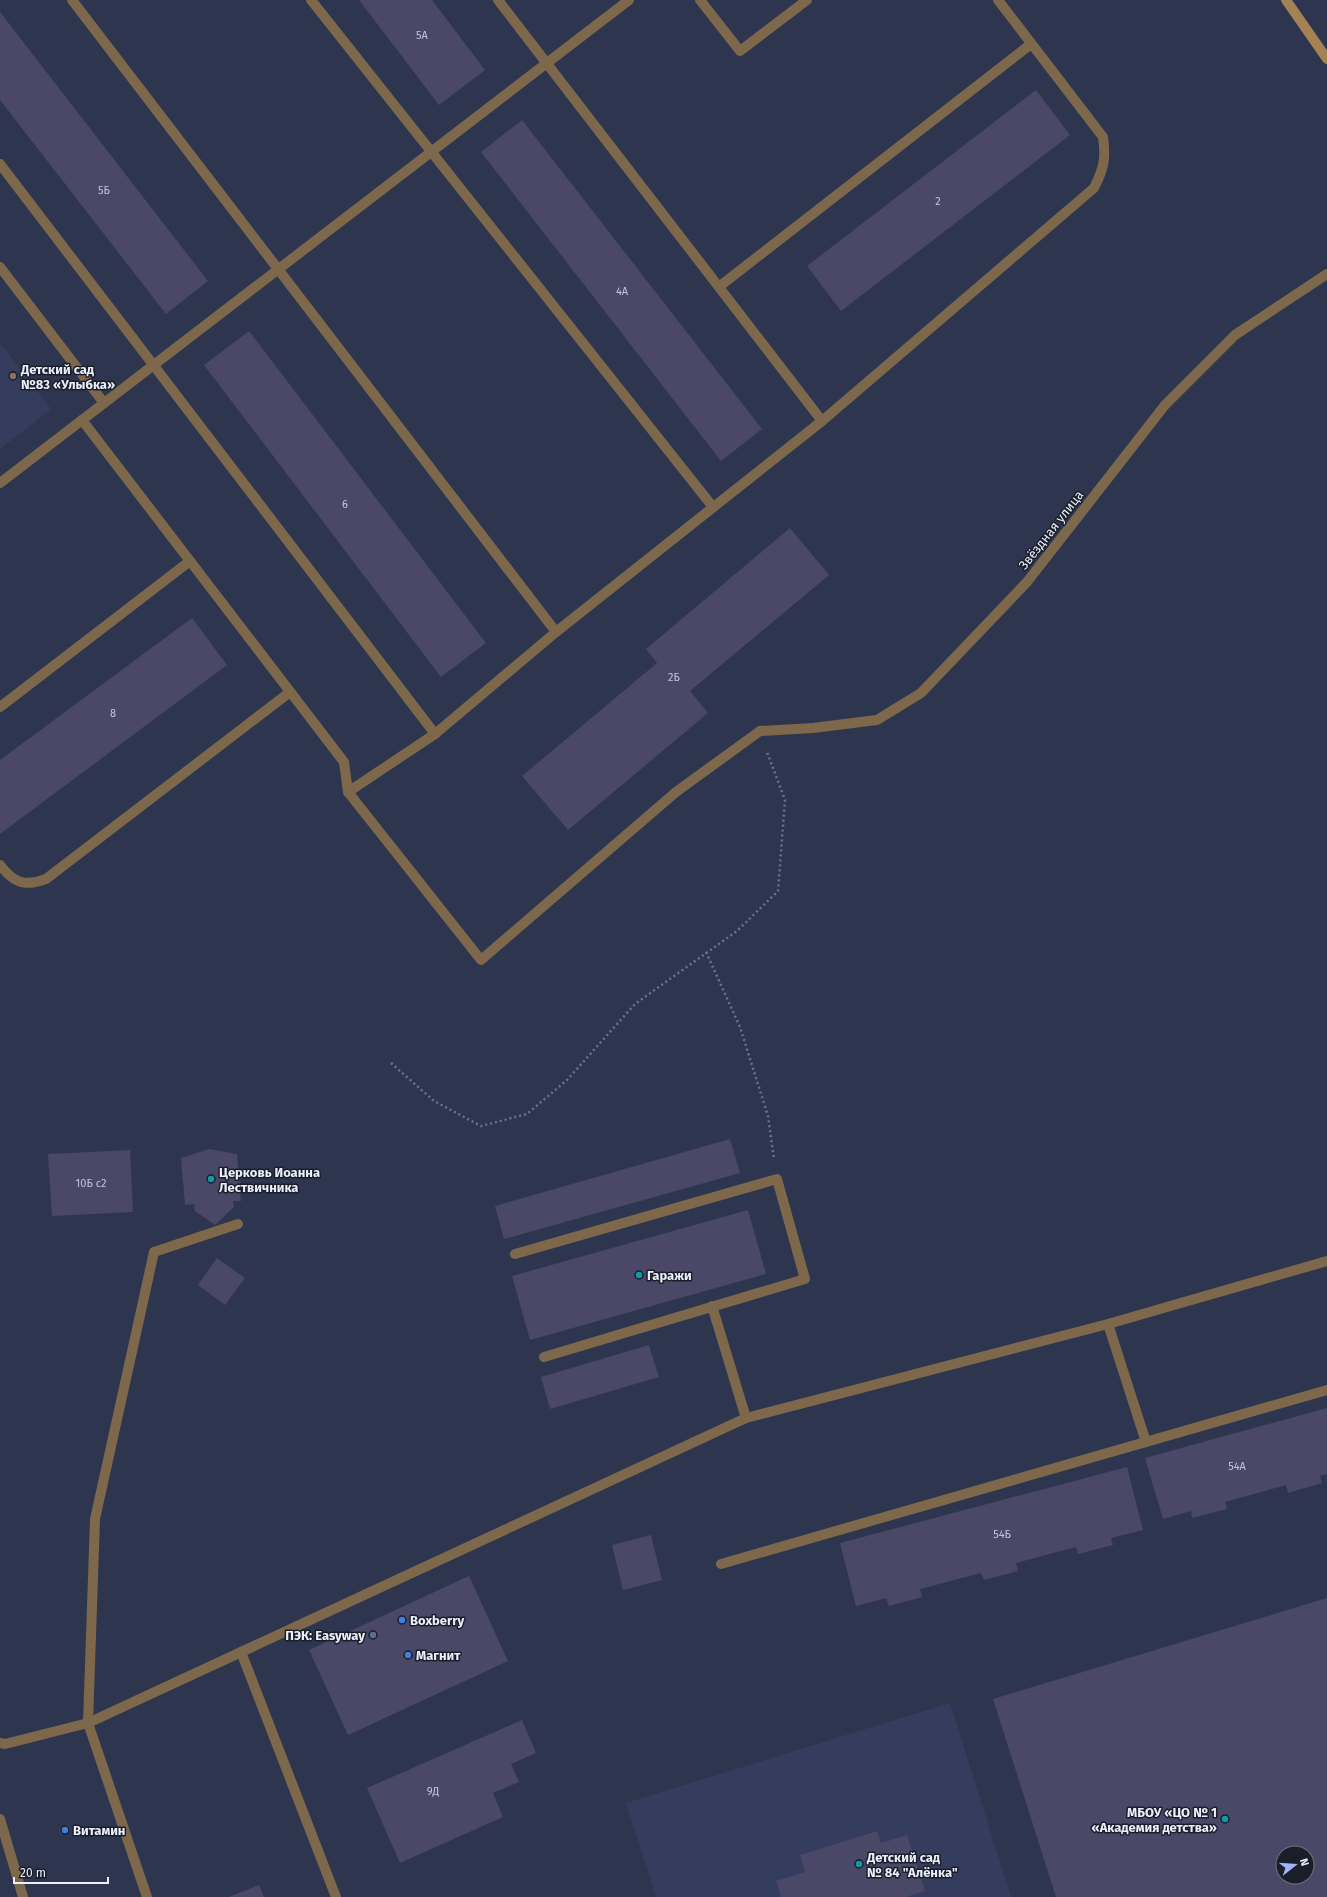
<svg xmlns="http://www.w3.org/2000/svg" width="1327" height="1897" font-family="'Fira Sans',sans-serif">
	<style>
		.built { fill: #343d5d }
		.building { fill: #4a4767; fill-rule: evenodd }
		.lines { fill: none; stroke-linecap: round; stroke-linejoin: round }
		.path { stroke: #6c7288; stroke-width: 2.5; stroke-dasharray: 2 3; stroke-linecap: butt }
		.lane { stroke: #7d684b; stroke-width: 10 }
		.street { stroke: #7d684b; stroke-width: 10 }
		.secondary { stroke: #a48253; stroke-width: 10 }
		.education-dot { fill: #8d6e63; stroke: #1a1e29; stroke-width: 1.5 }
		.culture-dot { fill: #0f9aa8; stroke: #1a1e29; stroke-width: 1.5 }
		.shop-dot { fill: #3f7fe0; stroke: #1a1e29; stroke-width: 1.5 }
		.service-dot { fill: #5c6f8a; stroke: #1a1e29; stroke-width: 1.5 }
		.labels { text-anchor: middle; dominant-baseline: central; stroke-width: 3; stroke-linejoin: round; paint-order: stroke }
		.number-label { font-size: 11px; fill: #c3c5d7 }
		.poi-label { font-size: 13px; font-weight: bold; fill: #ebeffc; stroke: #1a1e29; text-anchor: start }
		.street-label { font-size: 13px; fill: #ebeffc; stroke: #1a1e29 }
	</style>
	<rect width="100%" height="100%" fill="#2e364f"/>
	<g class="built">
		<path d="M0,343l51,66 -51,40z"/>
		<path d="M950,1703l61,194h-355l-30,-94z"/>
	</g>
	<g class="building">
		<path d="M359,0h73l53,70 -46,35z"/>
		<path d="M0,12l208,269 -42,33 -166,-214z"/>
		<path d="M1036,90l34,45 -229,176 -34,-45z"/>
		<path d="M522,120l240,309 -41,32 -240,-309z"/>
		<path d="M249,331l237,312 -45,34 -237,-312z"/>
		<path d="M790,528l39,47 -139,116 18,22 -140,117 -46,-54 135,-113 -11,-14z"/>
		<path d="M192,618l35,47 -227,169v-74z"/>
		<path d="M730,1139l10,34 -236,66 -9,-33z"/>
		<path d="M209,1149l28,5 4,47h-8l1,6 -19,18 -20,-14 -1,-7 -9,1 -4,-47z"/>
		<path d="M130,1150l3,62 -81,4 -4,-62z"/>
		<path d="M748,1210l18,64 -236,66 -18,-64z"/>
		<path d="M217,1258l28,20 -20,27 -27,-20z"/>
		<path d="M649,1345l10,32 -109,32 -9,-32z"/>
		<path d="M1327,1408v66l-7,2 2,7 -34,10 -2,-8 -61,17 2,7 -35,9 -1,-7 -28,8 -18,-61z"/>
		<path d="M1127,1467l16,63 -32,8 2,7 -35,9 -2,-7 -60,16 2,8 -34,9 -3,-7 -61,16 2,8 -33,9 -3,-8 -30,8 -16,-63z"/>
		<path d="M651,1535l11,45 -39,10 -11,-45z"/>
		<path d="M469,1576l39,85 -160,74 -39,-85z"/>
		<path d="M1327,1598v299h-271l-63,-198zM1283,1853h24v24h-24z"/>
		<path d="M522,1720l14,33 -25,11 8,18 -26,11 10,24 -103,46 -33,-75z"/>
		<path d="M68,1825l3,5 -10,4 -2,-5z"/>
		<path d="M877,1831l4,12 26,-8 18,56 -19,6h-125l-5,-16 29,-9 -5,-17z"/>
		<path d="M259,1885l5,12h-35z"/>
	</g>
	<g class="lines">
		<g class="path">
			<path d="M706,952l34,75 28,89 6,43"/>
			<path d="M391,1063l43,38 47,25 46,-12 40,-34 68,-76 102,-73 41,-40 7,-91 -18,-48"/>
		</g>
		<g class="lane">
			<path d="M72,0l484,632 -121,102 -87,58"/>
			<path d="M311,0l402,507"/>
			<path d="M498,0l324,421"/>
			<path d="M700,0l40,51 67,-51"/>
			<path d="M0,164l435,570"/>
			<path d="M0,267l104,136"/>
			<path d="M720,286l311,-242"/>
			<path d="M82,420l262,342 4,30 133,168 195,-168 84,-61"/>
			<path d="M0,483l629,-483"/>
			<path d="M556,632l266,-211 272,-233c10,-20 12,-29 9,-51l-105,-137"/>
			<path d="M0,707l190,-146"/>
			<path d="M0,865c14,18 24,22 46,14l244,-187"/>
			<path d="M515,1254l262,-75 28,100 -261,78"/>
			<path d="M712,1306l34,112"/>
			<path d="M1108,1324l38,118"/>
			<path d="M721,1564l606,-174"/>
			<path d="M241,1652l95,245"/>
			<path d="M88,1723l7,-204 59,-267 84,-28"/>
			<path d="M0,1819l23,78"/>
		</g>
		<g class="street">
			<path d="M760,731l53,-3 64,-8 44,-27 106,-111 138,-177 70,-70 92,-61"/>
			<path d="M88,1723l59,174"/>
			<path d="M0,1743l5,1 83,-21 658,-305 362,-94 219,-63"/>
		</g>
		<path class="secondary" d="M1286,0l41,59"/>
	</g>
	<circle class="education-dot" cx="13" cy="376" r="4"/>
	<g class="culture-dot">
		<circle cx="211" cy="1179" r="4"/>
		<circle cx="639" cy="1275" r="4"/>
		<circle cx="1225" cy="1819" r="4"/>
		<circle cx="859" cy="1864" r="4"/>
	</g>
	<g class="shop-dot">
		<circle cx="402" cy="1620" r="4"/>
		<circle cx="408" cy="1655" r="4"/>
		<circle cx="65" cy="1830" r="4"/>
	</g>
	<circle class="service-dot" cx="373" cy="1635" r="4"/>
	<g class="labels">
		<g class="number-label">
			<text x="422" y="35">5А</text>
			<text x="104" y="190">5Б</text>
			<text x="938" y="201">2</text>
			<text x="622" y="291">4А</text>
			<text x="345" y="504">6</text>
			<text x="674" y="677">2Б</text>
			<text x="113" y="713">8</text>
			<text x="91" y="1183">10Б с2</text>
			<text x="1237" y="1466">54А</text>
			<text x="1002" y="1534">54Б</text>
			<text x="433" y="1791">9Д</text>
		</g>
		<g class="poi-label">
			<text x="21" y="369">Детский сад<tspan x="21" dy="15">№83 «Улыбка»</tspan></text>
			<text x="219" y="1172">Церковь Иоанна<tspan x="219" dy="15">Лествичника</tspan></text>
			<text x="647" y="1275">Гаражи</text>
			<text x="410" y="1620">Boxberry</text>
			<text x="365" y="1635" text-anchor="end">ПЭК: Easyway</text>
			<text x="416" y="1655">Магнит</text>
			<text x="1217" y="1812" text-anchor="end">МБОУ «ЦО № 1<tspan x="1217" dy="15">«Академия детства»</tspan></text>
			<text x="73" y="1830">Витамин</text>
			<text x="867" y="1857">Детский сад<tspan x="867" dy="15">№ 84 "Алёнка"</tspan></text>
		</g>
		<g class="street-label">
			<text transform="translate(1051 530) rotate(-52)">Звёздная улица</text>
		</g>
	</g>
	<g transform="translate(1295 1865) rotate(73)"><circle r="19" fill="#1a1e29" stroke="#6e727d"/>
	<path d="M0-3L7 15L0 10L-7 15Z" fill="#a1b2fd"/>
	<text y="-6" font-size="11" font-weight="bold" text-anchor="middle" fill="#ebeffc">N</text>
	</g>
	<path d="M14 1877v6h94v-6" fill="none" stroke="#ebeffc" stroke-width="2"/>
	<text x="20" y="1877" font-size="12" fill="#ebeffc" stroke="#1a1e29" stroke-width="3" paint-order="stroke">20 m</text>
</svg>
